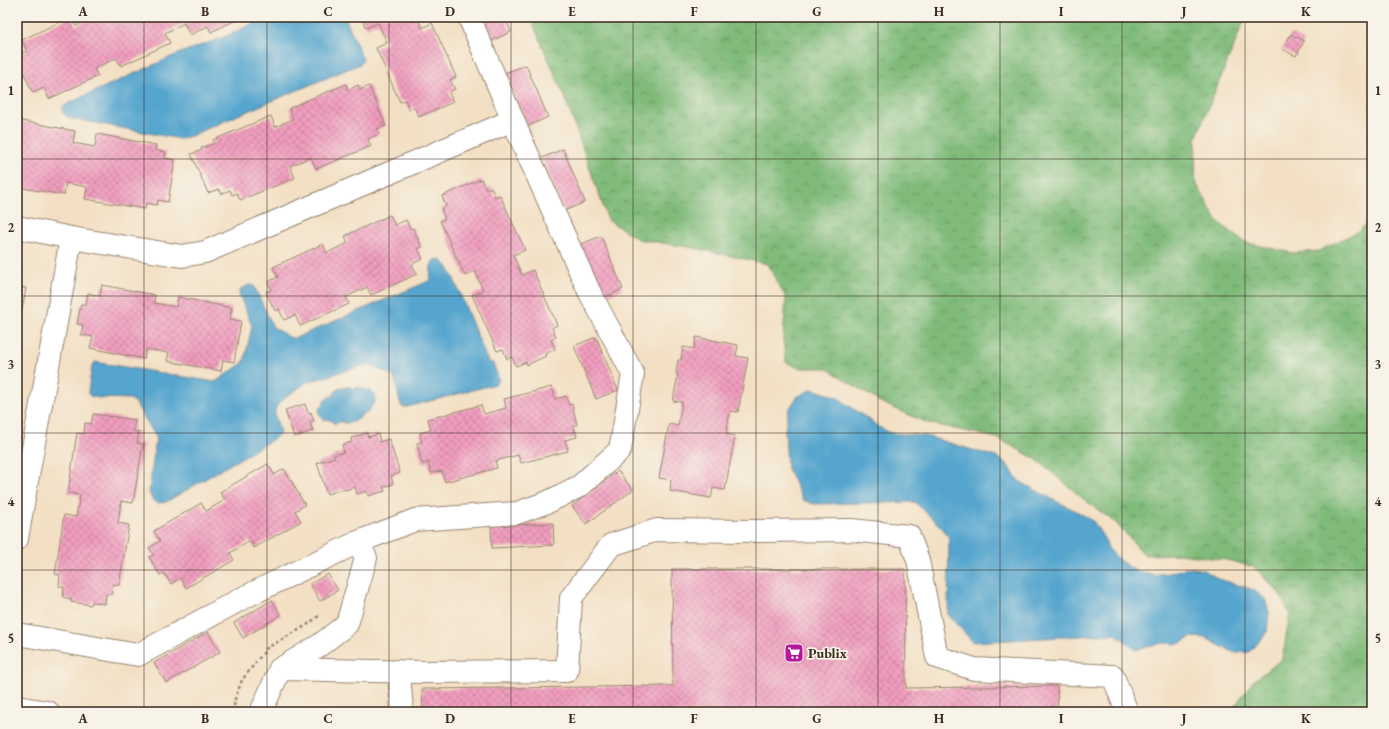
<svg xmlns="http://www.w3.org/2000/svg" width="1389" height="729" font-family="'EB Garamond',serif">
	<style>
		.forest { fill: url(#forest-crowns); stroke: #5e724c }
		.water { fill: #54a5ce; stroke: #486876 }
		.building { fill: url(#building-cross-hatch) }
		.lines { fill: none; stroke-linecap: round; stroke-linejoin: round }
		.minor-casing { stroke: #978571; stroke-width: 24 }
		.path { stroke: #978571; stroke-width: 2.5; stroke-dasharray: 3 3; stroke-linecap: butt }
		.minor { stroke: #fff; stroke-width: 22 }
		.grid { fill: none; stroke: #3b2a1e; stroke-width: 1; stroke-opacity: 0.55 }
		.labels { text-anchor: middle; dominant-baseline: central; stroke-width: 3.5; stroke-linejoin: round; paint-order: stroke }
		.poi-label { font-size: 14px; font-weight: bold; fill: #3b2a1e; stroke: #f7f3e8; text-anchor: start }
		.neatline { fill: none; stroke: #3b2a1e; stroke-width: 1.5 }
		.grid-label { font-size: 13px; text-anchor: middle; font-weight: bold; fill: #3b2a1e }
	</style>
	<defs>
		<pattern id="forest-crowns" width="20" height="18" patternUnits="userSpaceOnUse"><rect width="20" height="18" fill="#80bb7a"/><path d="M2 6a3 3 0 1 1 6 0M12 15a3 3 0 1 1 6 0" fill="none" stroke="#6a9863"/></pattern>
		<pattern id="building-cross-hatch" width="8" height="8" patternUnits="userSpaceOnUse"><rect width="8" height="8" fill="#f29ebf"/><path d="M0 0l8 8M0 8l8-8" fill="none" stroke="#c5819b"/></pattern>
	</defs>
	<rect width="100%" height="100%" fill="#f7f3e8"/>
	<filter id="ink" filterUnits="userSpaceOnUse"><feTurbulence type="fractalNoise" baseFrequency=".025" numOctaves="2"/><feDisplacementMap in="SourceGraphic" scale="8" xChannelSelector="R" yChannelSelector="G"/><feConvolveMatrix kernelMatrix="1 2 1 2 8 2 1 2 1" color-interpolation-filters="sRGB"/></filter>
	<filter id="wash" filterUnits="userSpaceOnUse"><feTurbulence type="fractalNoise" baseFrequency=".012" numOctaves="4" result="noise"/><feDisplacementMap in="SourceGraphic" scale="16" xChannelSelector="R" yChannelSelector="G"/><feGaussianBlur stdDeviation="0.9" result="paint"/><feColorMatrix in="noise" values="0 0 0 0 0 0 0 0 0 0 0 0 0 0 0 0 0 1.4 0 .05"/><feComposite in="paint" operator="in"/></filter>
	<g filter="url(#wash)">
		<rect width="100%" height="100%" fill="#f3e0c4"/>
		<path class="forest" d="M530,17h717l-3,4 -48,117 -1,43 22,40 27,21 48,11 27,-2 38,-19 15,-13v493h-144l6,-5 20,-27 28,-21 8,-45 -10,-20 -26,-27 -27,-7 -47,-6 -35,1 -29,-32 -30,-22 -50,-42 -39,-21 -69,-15 -46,-20 -56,-35h-27l-13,-6 -3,-22 3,-42 -18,-34 -74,-16 -56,-9 -30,-19 -44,-125z"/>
		<g class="water">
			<path d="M266,17h79l18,43 -3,4 -124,52 -45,20 -11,3 -111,-21 -6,-5 -1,-5 7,-5 111,-50 47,-17z"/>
			<path d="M440,259l7,7 7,13 34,83 5,1 6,17 -3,4 -89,23h-5c-5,-10 -4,-21 -9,-31l-25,-12 -63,19c-9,9 -32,18 -30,31 1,6 4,12 5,19l-5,5 -109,64 -8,1 -6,-3 -3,-8 7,-55 -22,-36 -4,-2 -31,-1 -9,-2 -2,-4 4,-26 3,-4 120,20 28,-19 2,-5 7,-32 -13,-32 2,-5 8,-4 5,1 19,41 18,11h4l134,-57c3,-8 0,-15 5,-21z"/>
			<path d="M347,387h4l1,2 8,-2 1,2 3,-1 1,2c11,0 14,11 5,18l1,2 -3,1v2l-8,2 1,2c-6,5 -11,6 -18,6v-2l-9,3 -1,-3h-2l-1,-1 -7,-1c-6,-6 -5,-12 2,-16l-1,-3 2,-1v-1l9,-3 -1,-2 4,-4z"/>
			<path d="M812,389l25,8 42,30 11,6 36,3 70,21 10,6 13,18 33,18 26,13 15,9 12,19 3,8 12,13 14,9 17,5 18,-2 14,-4 10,-1 11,2 15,9 35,11 11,9 4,13 -2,20 -6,8 -12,12 -13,1 -12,-5 -18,-10 -14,-1 -14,7 -15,-1 -27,7 -20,-16 -143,8 -25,-27 1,-78 -6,-8 -28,-27 -102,2 -10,-4 -16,-32 -2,-38 3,-19 9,-14z"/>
		</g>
		<g id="blocks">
			<g class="building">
				<path d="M70,17h2l4,9 18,-9h145l1,1 -29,14 -3,-6 -18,9 -6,-12 -19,10 5,10 -49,23 -5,-8 -22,11 4,7 -49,23 -5,-11 -11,5 -16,-34v-4l10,-4 -5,-11z"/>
				<path d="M361,17h56l5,11 10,-5 24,54 -6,3 5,9 -6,3 4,10 -34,15 -5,-10 -5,3 -4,-10 -5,2 -24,-54 11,-5 -9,-20 -12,5z"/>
				<path d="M481,17h24l6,15 -20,9z"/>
				<path d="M1291,34l13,7 -8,15 -14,-7z"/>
				<path d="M526,65l22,52 -20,9 -23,-53z"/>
				<path d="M346,84l2,6 10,-5 2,5 9,-4 17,40 -9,3 2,5 -11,5 3,7 -55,23 -5,-12 -21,9 5,12 -55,22 -3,-7 -5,2 -2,-5 -9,4 -2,-5 -11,4 -17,-39 11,-4 -1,-2 14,-5 -2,-3 58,-24 4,11 18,-8 -4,-11z"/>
				<path d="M17,120l58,11 -2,12 22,4 2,-13 59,11 -1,5 11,2 -1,6 10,2 -7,42 -10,-2 -1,5 -11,-2 -1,6 -60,-10 2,-12 -21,-4 -2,12 -47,-8z"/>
				<path d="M563,149l22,53 -21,9 -22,-53z"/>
				<path d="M481,179l5,10 5,-2 4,10 5,-2 25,55 -12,5 9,20 11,-5 24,55 -5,3 4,9 -5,3 4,9 -10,5 1,2 -19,9 -1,-3 -10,4 -4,-9 -5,2 -4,-10 -6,2 -25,-56 11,-4 -8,-20 -10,5 -25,-55 5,-2 -4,-10 5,-3 -4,-10z"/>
				<path d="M390,215l5,10 11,-5 4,9 3,-1 9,19 -4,2 5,10 -11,5 5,10 -46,21 -4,-8 -21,10 3,7 -49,22 -5,-11 -11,5 -5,-11 -4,2 -9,-19 5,-2 -3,-8 10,-5 -5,-10 50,-23 4,9 21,-10 -3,-7z"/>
				<path d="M601,236l22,53 -21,9 -23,-53z"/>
				<path d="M102,285l53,10 -1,8 22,4 2,-10 54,11 -2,11 11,2 -7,41 -11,-2 -2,11 -54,-10 2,-8 -23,-4 -2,10 -54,-11 3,-11 -12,-2 2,-10 -6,-1 4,-20h5l2,-11 12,3z"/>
				<path d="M17,286l9,2 -8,45h-1z"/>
				<path d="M596,337l22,53 -22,9 -22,-53z"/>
				<path d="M696,337l42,8 -2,11 12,2 -10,54 -8,-1 -4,23 9,2 -10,54 -12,-2 -2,10 -41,-7 1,-11 -12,-2 10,-54 9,2 4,-24 -9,-1 5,-27 -2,-1 2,-13h3l2,-13 11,2z"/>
				<path d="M552,387l3,12 11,-3 3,9 3,-1 5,21h-4l4,12 -12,3 3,11 -47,12 -3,-8 -23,6 2,7 -52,14 -3,-11 -11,2 -3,-11 -6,2 -5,-21 5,-1 -2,-9 11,-3 -3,-11 53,-14 3,9 22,-6 -2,-9z"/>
				<path d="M305,404l3,9 3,-1 3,9 -4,1 3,9 -19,6 -9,-27z"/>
				<path d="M93,414l42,6 -2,11 6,1 -2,11 6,1 -10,59 -12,-2 -3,22 11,2 -10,60 -6,-1 -1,10h-6l-1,10 -13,-2 -1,3 -20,-3v-3l-8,-2 1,-10 -5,-1 1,-11 -5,-1 9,-59 12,2 4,-22 -12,-2 9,-60 7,1 1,-11 6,1z"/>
				<path d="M367,433l1,4 10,-3 2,8 9,-3 11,34 -9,3 2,8 -10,3 2,4 -17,5 -1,-5 -10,3 -2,-7 -10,3 -1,-1 -17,5 -10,-31 18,-6 -1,-2 10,-3 -2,-7 10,-3 -1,-4z"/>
				<path d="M268,464l6,11 10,-6 21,36 -10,6 6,10 -47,27 -4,-7 -20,12 4,7 -48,28 -6,-10 -9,6 -7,-11 -4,2 -11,-18 5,-2 -5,-7 11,-7 -6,-10 47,-28 5,8 19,-11 -5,-8z"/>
				<path d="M618,471l15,19 -47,34 -14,-18z"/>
				<path d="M553,523l1,22 -62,3 -1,-22z"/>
				<path d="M672,569h233l1,119 151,-2 1,26h-635l-1,-23 251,-3z"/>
				<path d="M328,574l10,16 -18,11 -10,-17z"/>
				<path d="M272,600l9,15 -38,23 -9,-15z"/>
				<path d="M208,632l12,20 -54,31 -12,-20z"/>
			</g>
		</g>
	</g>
	<g filter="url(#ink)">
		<use href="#blocks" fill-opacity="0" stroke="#978571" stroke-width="1"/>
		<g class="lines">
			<g class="minor-casing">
				<g id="minor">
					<path d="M17,227l54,11 111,18 23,-4 308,-132"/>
					<path d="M17,539c17,-101 37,-201 54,-301"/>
					<path d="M17,634l121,21 105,-57 115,-56 57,-22 102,-7 31,-11 32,-16 40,-36 13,-76 -44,-83 -65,-145 -55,-129"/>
					<path d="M280,669l142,3 145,-1 4,-73 40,-53 46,-15 97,1 97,-1 58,6 9,24 19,97 37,12 139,7 12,31v5"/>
					<path d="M399,671l3,41"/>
					<path d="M17,707l31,5"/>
					<path d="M261,712l19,-43 40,-24 27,-21 19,-66 -8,-16"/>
				</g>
			</g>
			<path class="path" d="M233,712l2,-13 7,-19 25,-32 40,-23 13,-10"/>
			<use href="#minor" class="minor"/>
		</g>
	</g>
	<path class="grid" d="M144,17v695M267,17v695M389,17v695M511,17v695M633,17v695M756,17v695M878,17v695M1000,17v695M1122,17v695M1245,17v695M17,159h1355M17,296h1355M17,433h1355M17,570h1355"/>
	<defs>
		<g id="supermarket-square" transform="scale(1)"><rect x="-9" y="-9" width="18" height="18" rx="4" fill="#b5179e" stroke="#f7f3e8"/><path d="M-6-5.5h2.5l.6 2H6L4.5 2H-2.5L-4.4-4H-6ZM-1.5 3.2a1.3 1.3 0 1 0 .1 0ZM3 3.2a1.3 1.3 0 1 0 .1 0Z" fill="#fff"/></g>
	</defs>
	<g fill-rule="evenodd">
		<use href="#supermarket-square" x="794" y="653"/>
	</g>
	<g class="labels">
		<g class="poi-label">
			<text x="808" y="653">Publix</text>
		</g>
	</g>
	<rect width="1389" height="729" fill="none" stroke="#f7f3e8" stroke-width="44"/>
	<rect x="22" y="22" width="1345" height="685" class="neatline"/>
	<g class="grid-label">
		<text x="83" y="16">A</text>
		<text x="205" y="16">B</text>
		<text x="328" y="16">C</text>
		<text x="450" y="16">D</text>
		<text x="572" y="16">E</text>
		<text x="694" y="16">F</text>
		<text x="817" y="16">G</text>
		<text x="939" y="16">H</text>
		<text x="1061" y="16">I</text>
		<text x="1184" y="16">J</text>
		<text x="1306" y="16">K</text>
		<text x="11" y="95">1</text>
		<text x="1378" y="95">1</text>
		<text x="11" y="232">2</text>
		<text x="1378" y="232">2</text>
		<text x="11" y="369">3</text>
		<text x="1378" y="369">3</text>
		<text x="11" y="506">4</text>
		<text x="1378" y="506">4</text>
		<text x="11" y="643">5</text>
		<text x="1378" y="643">5</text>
		<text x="83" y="723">A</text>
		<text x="205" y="723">B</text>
		<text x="328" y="723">C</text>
		<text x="450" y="723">D</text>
		<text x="572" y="723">E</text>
		<text x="694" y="723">F</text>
		<text x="817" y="723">G</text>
		<text x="939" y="723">H</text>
		<text x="1061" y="723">I</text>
		<text x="1184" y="723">J</text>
		<text x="1306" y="723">K</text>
	</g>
</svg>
